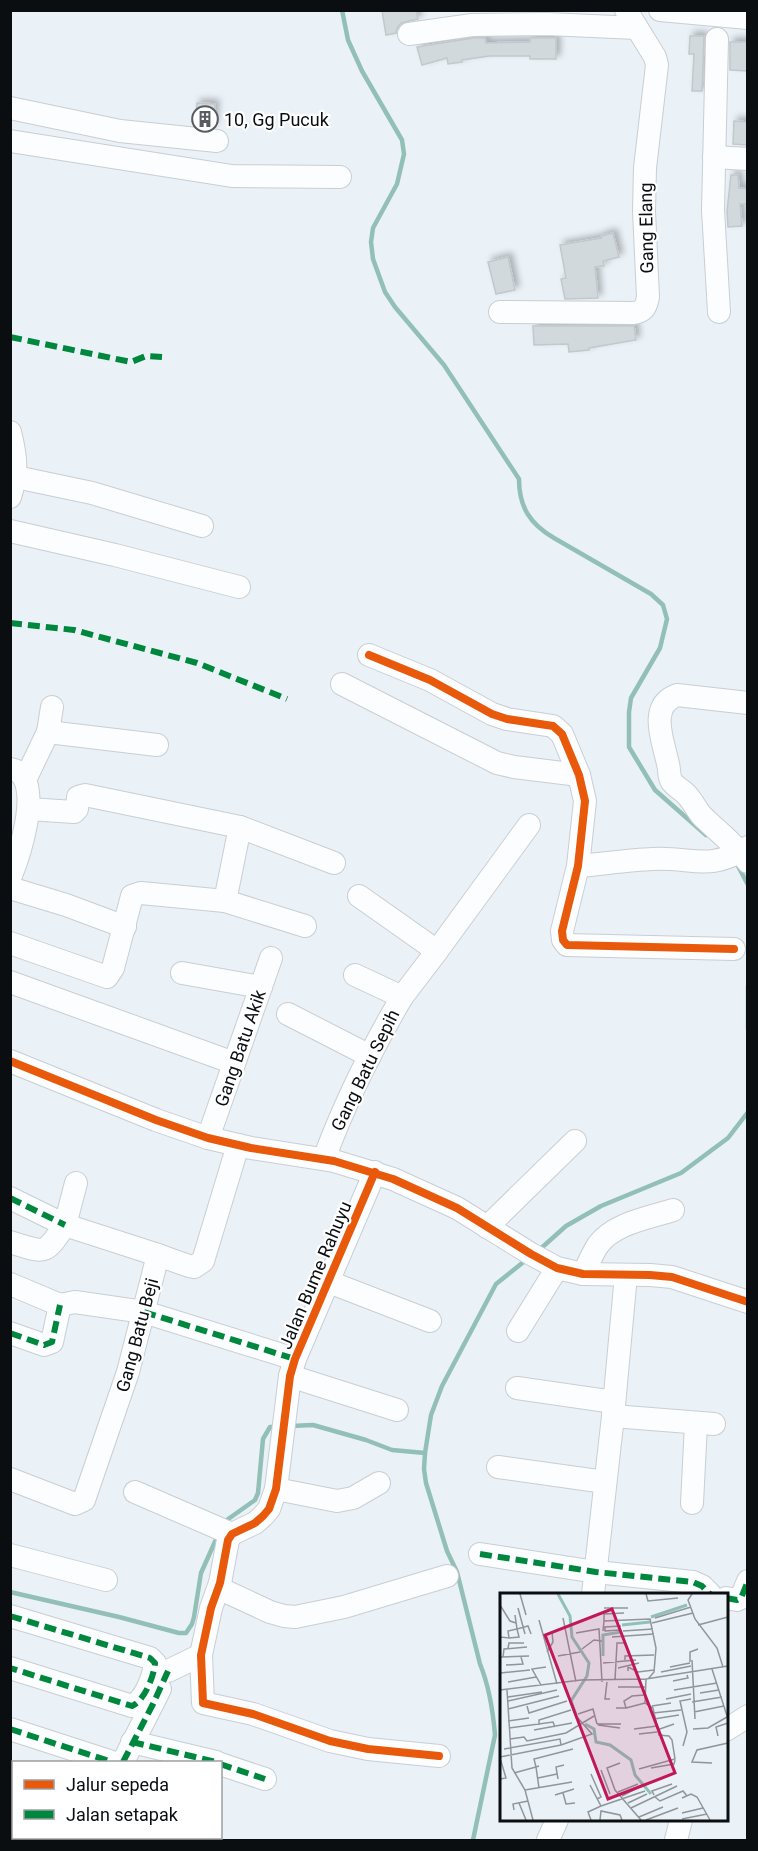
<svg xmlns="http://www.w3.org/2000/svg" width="758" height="1851" font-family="Roboto,sans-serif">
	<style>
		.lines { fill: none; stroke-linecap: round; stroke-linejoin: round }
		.stream { stroke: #92c0b6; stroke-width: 4.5 }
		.building { fill: #d2d9dc; stroke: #c2c8cc; stroke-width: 1.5; filter: url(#shadow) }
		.minor-casing { stroke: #c9ced3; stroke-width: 24 }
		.minor { stroke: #fcfdfe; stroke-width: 22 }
		.quiet { stroke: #00873e; stroke-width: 6; stroke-dasharray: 12 6; stroke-linecap: butt }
		.cycleway-casing { stroke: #fff; stroke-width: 11 }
		.cycleway { stroke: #e8590c; stroke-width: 8 }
		.labels { text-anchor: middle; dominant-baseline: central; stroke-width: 4.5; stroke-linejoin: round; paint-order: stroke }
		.poi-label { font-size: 18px; fill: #0a0e11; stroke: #fff; text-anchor: start }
		.street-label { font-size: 18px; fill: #0a0e11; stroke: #fff }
		.inset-river { fill: none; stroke: #92c0b6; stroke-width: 3 }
		.inset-road { fill: none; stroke: #90969b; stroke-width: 1.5 }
		.view { fill: #c2185b; fill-opacity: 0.15; stroke: #c2185b; stroke-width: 3 }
		.inset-edge { fill: none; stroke: #0a0e11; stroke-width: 3 }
	</style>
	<defs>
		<filter id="shadow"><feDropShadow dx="4" dy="-4" stdDeviation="3" flood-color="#0004"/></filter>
	</defs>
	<rect width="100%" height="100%" fill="#eaf1f7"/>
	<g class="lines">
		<g class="stream">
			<path d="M342,10l6,30 14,31 40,69 2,14 -7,30 -24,44 -2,14 2,17 12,33 10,15 49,58 75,114c0,28 11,45 35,59l97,56 12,11 4,14 -7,29 -29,50 -2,14v35l26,43 51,45"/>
			<path d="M738,866l10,19"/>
			<path d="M748,986v43"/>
			<path d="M538,1251l28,-25 35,-20 80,-33 47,-35 20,-26"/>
			<path d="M290,1426l23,-1 53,15 26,10 33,3"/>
			<path d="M224,1522l31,-22 3,-7 5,-54 7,-12h6"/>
			<path d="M10,1592l109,25 60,16h7l6,-9 2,-7 7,-44 17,-38"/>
			<path d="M473,1840l22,-105c-2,-24 -6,-49 -15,-71l-23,-92 -10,-21 -21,-68 -2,-14 1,-16 6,-38 11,-29 54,-102 30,-24"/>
		</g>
	</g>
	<g class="building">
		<path d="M382,10h34l2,9 -17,4 -4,5 -1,5 -10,2z"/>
		<path d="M690,36h14l-2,55h-10l2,-37h-5z"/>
		<path d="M473,38h12l1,5 44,-1v-4h26v21h-26v-3h-41l-27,4v2l-14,2 -1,-6 -25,7 -5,-18z"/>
		<path d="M730,42h17v29l-17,-1z"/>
		<path d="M197,103l18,1 -2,23 -18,-2z"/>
		<path d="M734,121l13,1v23l-14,-1z"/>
		<path d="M731,175h7l1,13 8,1v15h-7l2,22 -14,1 -1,-16z"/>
		<path d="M613,233l6,24 -16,4 1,5 -9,1 3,31 -33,1 -4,-20 5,-1 -6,-33 41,-7v-2z"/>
		<path d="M508,257l7,33 -19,4 -8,-32z"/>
		<path d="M533,326h101l2,14 -47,8v2l-20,2 -1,-8 -34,1z"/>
	</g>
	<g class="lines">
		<g class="minor-casing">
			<g id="minor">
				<path d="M660,10l88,8"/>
				<path d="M409,34l63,-9 75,-1 90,4"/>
				<path d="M717,39l-4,171 6,102"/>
				<path d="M10,108l110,23 97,10"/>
				<path d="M10,141l222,35 108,1"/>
				<path d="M714,157l34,2"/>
				<path d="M500,312l133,1c10,-1 13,-5 15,-16l-4,-86 1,-43 12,-103 -2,-8 -29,-47"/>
				<path d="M10,432c6,24 8,40 0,65"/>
				<path d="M16,477l76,16 110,33"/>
				<path d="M10,531l105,24 124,32"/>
				<path d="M369,655l61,25 62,34 15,5 46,7 9,8 17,41 6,26 -7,65 -16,65 1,9 4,5 167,4"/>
				<path d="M342,684l155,79 17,4 65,8"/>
				<path d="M748,703l-71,-8c-30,11 -13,48 -9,69 2,7 0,12 4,18 4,5 9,7 14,12 6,6 10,15 16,22 15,15 33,28 46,46"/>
				<path d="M48,732l109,13"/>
				<path d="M10,769c2,0 8,2 9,3 22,18 0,84 -9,106"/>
				<path d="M25,780l23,-48 4,-25"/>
				<path d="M29,809l45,3 3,-3 1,-12 7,-2 155,32"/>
				<path d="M578,866c25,-2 50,-6 75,-7 41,-2 55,13 95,-12"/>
				<path d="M10,888l56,17 59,22"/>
				<path d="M359,896l78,55 -35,46"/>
				<path d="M225,901l80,25"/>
				<path d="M10,943l97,34 6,-9 19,-72 9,-3 84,8 15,-74 94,36"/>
				<path d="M437,951l92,-126"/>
				<path d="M182,973l79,14"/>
				<path d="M10,982l224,81"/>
				<path d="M288,1014l82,42"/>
				<path d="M10,1061l146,59 52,18 43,10 83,13 59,18 64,29 74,46 26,14 26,6 67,1 22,2 76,25"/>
				<path d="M208,1138l63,-180"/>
				<path d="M324,1159c21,-57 47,-109 78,-162l-47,-22"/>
				<path d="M375,1172l-80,187 -5,17 -14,113 -7,20 -6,7 -8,7 -23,11 -4,6 -8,43 -9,25 -10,47 2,48 50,11 77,27 38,8 71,7"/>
				<path d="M10,1198l55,27 11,-42"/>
				<path d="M487,1227l88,-86"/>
				<path d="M10,1242c36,11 34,14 55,-17l93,30"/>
				<path d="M583,1274c5,-9 9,-20 15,-29 16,-22 51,-27 75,-35"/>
				<path d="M329,1282l101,39"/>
				<path d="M10,1284l50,21 15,-3 69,10 151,47"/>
				<path d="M518,1331l39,-63"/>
				<path d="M10,1333l34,12 8,-3 8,-37"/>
				<path d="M290,1376l107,34"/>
				<path d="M517,1388l97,14"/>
				<path d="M613,1416l101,8"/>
				<path d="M498,1467l107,15"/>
				<path d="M10,1479l65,25 9,-4 44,-128 30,-117 31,11 5,1 9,-6 35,-116"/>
				<path d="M276,1489l61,12 16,-3 26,-15"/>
				<path d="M135,1492l97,42"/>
				<path d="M692,1503l4,-79"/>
				<path d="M480,1554l116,18 97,10 9,4 8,8"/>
				<path d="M10,1555l96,25"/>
				<path d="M220,1583l2,5 5,4 43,20 14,4 11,1 49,-10 103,-31"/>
				<path d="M593,1594l20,-178 13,-141"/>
				<path d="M726,1598l11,2 4,-2 7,-17"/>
				<path d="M10,1616l140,42 5,5c-1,13 -10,37 -23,43l-122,-38"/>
				<path d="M154,1671h14l33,-16"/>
				<path d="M10,1729l102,33"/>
				<path d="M726,1730l22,-14"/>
				<path d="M132,1742l84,20"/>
				<path d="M123,1762l37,-73"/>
				<path d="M220,1764l45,15"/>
				<path d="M10,1802l4,1"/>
				<path d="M93,1840l1,-2"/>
				<path d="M548,1840l9,-20"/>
				<path d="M676,1840l5,-20"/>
			</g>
		</g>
		<use href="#minor" class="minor"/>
		<g class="quiet">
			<path d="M10,337l121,25 15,-6 16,1"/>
			<path d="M10,623l64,7 123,33 90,36"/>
			<path d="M10,1198l55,27"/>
			<path d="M144,1312l151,47"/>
			<path d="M10,1333l34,12 8,-3 8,-37"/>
			<path d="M480,1554l116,18 97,10 9,4 8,8"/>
			<path d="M726,1598l11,2 4,-2 7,-17"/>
			<path d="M10,1616l140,42 5,5c-1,13 -10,37 -23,43l-122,-38"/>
			<path d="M10,1729l102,33"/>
			<path d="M132,1742l84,20"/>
			<path d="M123,1762l30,-58 15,-33"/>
			<path d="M220,1764l45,15"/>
			<path d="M10,1802l4,1"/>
			<path d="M93,1840l1,-2"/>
		</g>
		<g class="cycleway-casing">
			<g id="cycleway">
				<path d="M369,655l61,25 62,34 15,5 46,7 9,8 17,41 6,26 -7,65 -16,65 1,9 4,5 167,4"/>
				<path d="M10,1061l146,59 52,18 43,10 83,13 59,18 64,29 74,46 26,14 26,6 67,1 22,2 76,25"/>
				<path d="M375,1172l-80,187 -5,17 -14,113 -7,20 -6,7 -8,7 -23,11 -4,6 -8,43 -9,25 -10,47 2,48 50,11 77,27 38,8 71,7"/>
			</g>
		</g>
		<use href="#cycleway" class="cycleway"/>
	</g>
	<defs>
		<g id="building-ring" transform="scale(1.35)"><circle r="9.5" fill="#fff" stroke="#585d62" stroke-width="1.5"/><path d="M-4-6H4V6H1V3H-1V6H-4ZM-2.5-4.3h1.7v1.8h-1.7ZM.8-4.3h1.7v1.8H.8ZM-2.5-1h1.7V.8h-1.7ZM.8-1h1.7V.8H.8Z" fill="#585d62"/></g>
	</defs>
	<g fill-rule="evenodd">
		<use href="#building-ring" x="205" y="119"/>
	</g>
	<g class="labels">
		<g class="poi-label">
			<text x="224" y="119">10, Gg Pucuk</text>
		</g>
		<g class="street-label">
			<text transform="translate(646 228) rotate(-91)">Gang Elang</text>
			<text transform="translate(240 1048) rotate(-71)">Gang Batu Akik</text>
			<text transform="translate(365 1070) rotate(-64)">Gang Batu Sepih</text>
			<text transform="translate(315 1275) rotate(-67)">Jalan Bume Rahuyu</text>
			<text transform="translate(137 1335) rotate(-75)">Gang Batu Beji</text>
		</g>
	</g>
	<g transform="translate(500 1593)">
		<rect width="228" height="228" fill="#eaf1f7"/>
		<path class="inset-river" d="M58,1l12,22 2,21 17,26 -2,13 -16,25 5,14M151,24l36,-12M122,32l28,-3M103,63v-21l18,-3M85,131l9,5 2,13 14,3 21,15 4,15 16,19"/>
		<path class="inset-road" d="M20,1l6,21M146,1l2,7 30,-3M192,1l-4,6 7,19 22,29 6,19M0,12l10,16 6,2M18,15l7,26M104,15h24M63,25l13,64M155,25l36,-11M39,27l18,64M104,28v-7l20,-1M152,30l41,-10M198,32l30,-8M121,33l-16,1v4l16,-1M103,38l1,-10 46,-2 6,29 -2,24 -6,7M123,38l30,-2M76,40l23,-4 3,53M0,44l9,1 -1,-7 9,-2 -2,-14M112,44l42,-3M9,45l10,-1 -2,-8 11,-3 3,8M8,55l1,-5h15M82,56l12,-9 8,1M47,59l6,-10 -1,-10M58,63l22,-4M0,64l29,-1M3,64l1,-8 23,-2M125,67v-4l29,-1M192,67l3,59M190,69v-10l8,-3M103,70l33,-3M6,72l17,-1 -2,-7M170,74l20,-4M118,75l21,-5M212,76l16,50M128,78v-4l10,5 16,-2M161,79l30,-6M0,80l30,-3M115,87l2,-37h8M173,88l15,-3 -1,-3M8,89l28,-5M107,89l-2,17h5M41,92l-9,-16 14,-2M118,94h27M0,97l81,-10 65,-1 82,-13M7,97l5,78 13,22 8,30M174,97l43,-7M200,100l19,-3M8,104l34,-5M166,106l25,-5M8,108l49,-11M192,109l30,-5M27,113l2,7 38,-12M152,113l19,-3M116,115h10l-2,-7 8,-5 12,-1M126,115l19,-5M8,116l51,-13M194,119l30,-6M153,120l28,-3M78,121l15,-5 4,15M154,126l25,-4M8,128l21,-3M97,131h24M39,132v-5l32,-10M98,132l22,3M9,135l44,-6 2,5M134,136l23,-3M193,136l15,-1 19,-11M34,137l38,-7M157,137l17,-6M139,141l18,-2M218,143l-2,-9 12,-4M10,146l14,-2 3,4 39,-8 28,-17M61,152l31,-11 -16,-18M183,153l4,-14 -7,-31 11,-2M4,156l56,-10 1,6M0,164l61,-12M0,165l6,20 -6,1M120,170l-13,5 8,22 26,30M212,170l-20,-1 5,-12 31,-7M151,175l23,-4 1,-4M139,176l36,-10 -3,-19 -3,-4 -10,-1 -6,-27 -8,-5 1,-24M101,177l9,24M14,180l22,-6 -2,-8 39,-10M91,181l10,23 -4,2M38,185l19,-4M58,186l-2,-12 8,-2M90,192l11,21 44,-15M39,195l-3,-21 3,-1M25,197l47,-8M118,199l20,-8M63,200l3,11 9,-1M55,202l19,-6M154,202l-2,-4 20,-7M122,203l21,-11M155,204l5,4 23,-10 4,5M182,205l9,-4 6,3 13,23M19,210l7,17M128,210l19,-9M131,215l46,-22M14,217l-1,-6 15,-3M182,220l21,-5M139,224l24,-10M182,226l25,-5M91,227l-3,-8 13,-6M100,227l1,-9 19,4 2,5M146,227l32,-12"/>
		<path class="view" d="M112,16l63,164 -67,26 -63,-164z"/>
		<rect width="228" height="228" class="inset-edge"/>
	</g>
	<rect width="758" height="1851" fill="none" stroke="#0a0e11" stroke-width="24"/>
	<rect x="12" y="1761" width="210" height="78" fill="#ffffff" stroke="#9d9fa0" stroke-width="1.5"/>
	<rect x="24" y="1780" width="30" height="9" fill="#e8590c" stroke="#9d9fa0" stroke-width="1.5"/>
	<text x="66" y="1791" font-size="18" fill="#0a0e11">Jalur sepeda</text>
	<rect x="24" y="1810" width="30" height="9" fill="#00873e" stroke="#9d9fa0" stroke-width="1.5"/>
	<text x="66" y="1821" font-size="18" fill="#0a0e11">Jalan setapak</text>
</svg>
